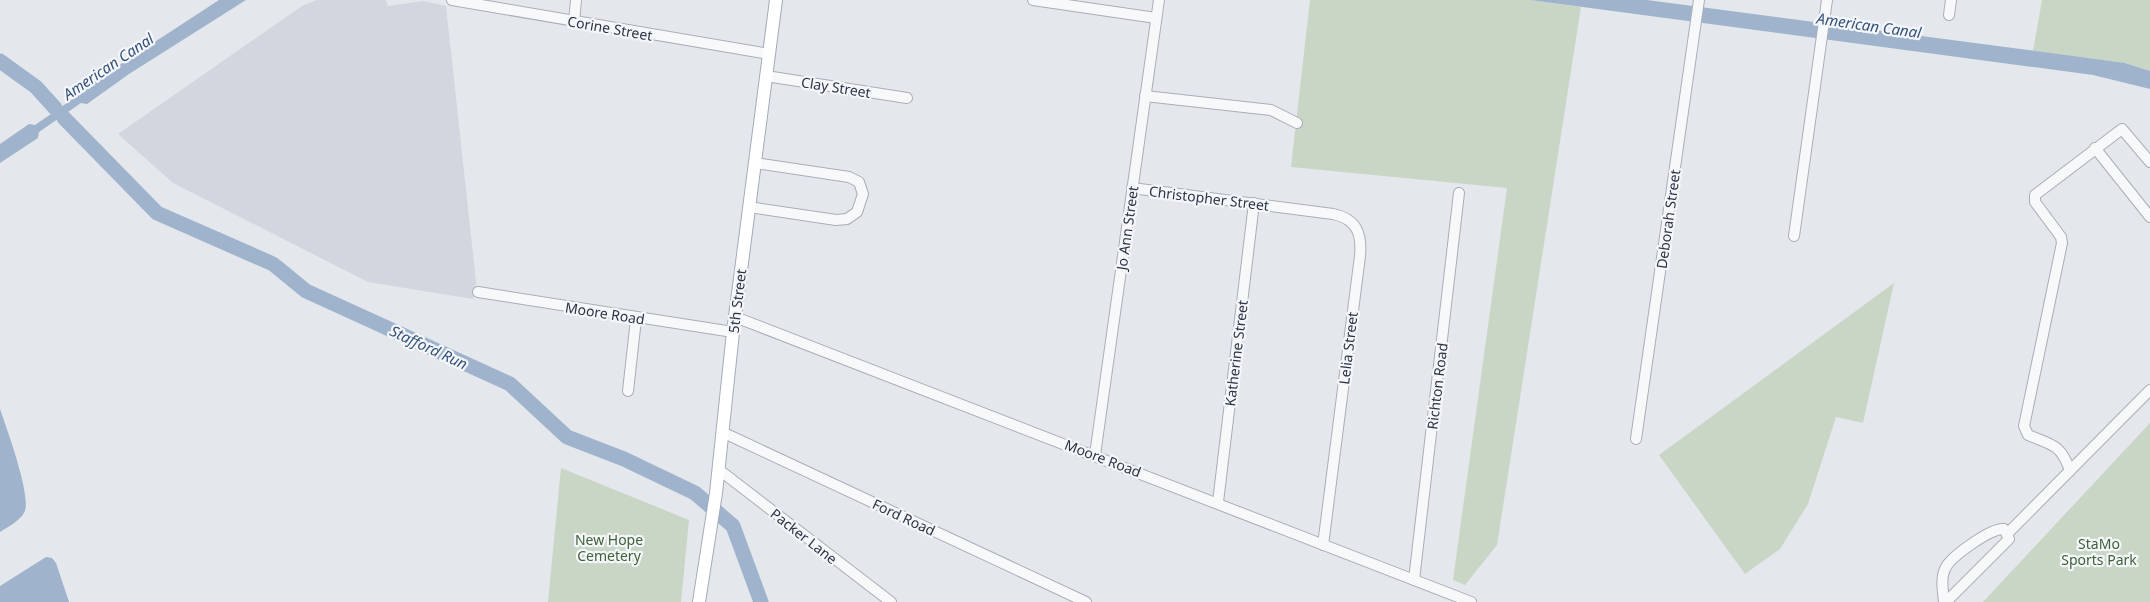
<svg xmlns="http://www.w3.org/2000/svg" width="2150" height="602" font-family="'Noto Sans',sans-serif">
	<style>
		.built { fill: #d2d6de }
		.green { fill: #c9d6c5 }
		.water { fill: #9fb4cc }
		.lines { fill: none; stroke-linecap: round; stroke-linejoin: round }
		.river { stroke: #9fb4cc; stroke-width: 15 }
		.minor-casing { stroke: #a9aeb7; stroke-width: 12 }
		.major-casing { stroke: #a3abb8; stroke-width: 14 }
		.minor { stroke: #f7f8fa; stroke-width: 10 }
		.major { stroke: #fff; stroke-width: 12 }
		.labels { text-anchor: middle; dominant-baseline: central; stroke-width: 4.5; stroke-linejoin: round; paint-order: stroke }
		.street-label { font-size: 14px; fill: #2b3445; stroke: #f4f6f9 }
		.park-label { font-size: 14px; fill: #3f6138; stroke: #f4f6f9 }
		.water-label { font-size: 15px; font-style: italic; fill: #34527a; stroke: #f4f6f9 }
	</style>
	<rect width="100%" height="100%" fill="#e4e7ec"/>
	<path class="built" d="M317,0h69l2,6 35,-5 23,5 30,276 -3,17 -105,-17 -195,-99 -55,-49 184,-128z"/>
	<g class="green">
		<path d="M1310,0h220l51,7 -84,538 -32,40 -12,-5 54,-392 -216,-21z"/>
		<path d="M2042,0h108v71l-25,-8 -92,-12z"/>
		<path d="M1894,283l-31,140 -27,-6 -28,87 -28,45 -35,25 -86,-119z"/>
		<path d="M2150,423v179h-167z"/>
		<path d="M561,468l128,52 -8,82h-133z"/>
	</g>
	<g class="water">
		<path d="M219,0h27l-117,74 -42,30 -6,-1 -42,29 -1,6 -38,25v-19l29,-20 6,1 42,-29 1,-4z"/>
		<path d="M1530,0h117l419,55 59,8 25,8v18l-57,-14z"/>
		<path d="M0,409c6,18 33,90 24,104 -5,8 -16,14 -24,19z"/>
		<path d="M46,557l6,1 4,5 13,39h-69v-16z"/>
	</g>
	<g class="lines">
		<g class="river">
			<path d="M0,61l36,26 19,21"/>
			<path d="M64,118l93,95 116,51 33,27 204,93 57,53 57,22 71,34 38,33 28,76"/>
		</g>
		<g class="minor-casing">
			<g id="minor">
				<path d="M452,0l317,54"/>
				<path d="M1033,0l123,18"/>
				<path d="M1949,15l2,-15"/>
				<path d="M574,22l2,-22"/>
				<path d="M766,76l141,22"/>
				<path d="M1145,96l126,14 26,13"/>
				<path d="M2095,148l55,69"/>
				<path d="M1132,188l201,26c24,5 29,20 27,42l-37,289"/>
				<path d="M749,207l87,13 11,-1 10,-7 6,-18 -4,-12 -10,-5 -94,-14"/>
				<path d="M1794,236l33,-236"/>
				<path d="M478,292l255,40"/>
				<path d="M735,317l736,285"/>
				<path d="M628,391l8,-72"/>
				<path d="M722,432l364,170"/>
				<path d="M1636,439l63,-439"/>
				<path d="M1095,455l64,-455"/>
				<path d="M718,469l173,133"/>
				<path d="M2070,471c-9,-27 -18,-26 -42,-36l-4,-9 38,-183 -1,-6 -26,-35v-7l87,-66 28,33"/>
				<path d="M1218,502l36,-299"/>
				<path d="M2007,534l143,-144"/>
				<path d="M1414,580l45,-387"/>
				<path d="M1944,602c-1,-11 -4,-25 2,-35 6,-11 46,-40 58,-38l5,10 -63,63"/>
			</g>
		</g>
		<g class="major-casing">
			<path id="major" d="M699,602l17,-109 17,-161 43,-332"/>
		</g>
		<use href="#minor" class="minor"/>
		<use href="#major" class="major"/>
	</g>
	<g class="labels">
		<g class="street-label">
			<text transform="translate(610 28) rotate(10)">Corine Street</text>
			<text transform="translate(836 87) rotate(9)">Clay Street</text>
			<text transform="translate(1209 198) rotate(7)">Christopher Street</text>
			<text transform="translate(1668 219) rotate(-82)">Deborah Street</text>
			<text transform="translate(1127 228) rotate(-82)">Jo Ann Street</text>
			<text transform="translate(737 301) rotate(-83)">5th Street</text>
			<text transform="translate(605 313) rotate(9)">Moore Road</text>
			<text transform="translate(1348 348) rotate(-83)">Lelia Street</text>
			<text transform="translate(1236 353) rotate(-83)">Katherine Street</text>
			<text transform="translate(1437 386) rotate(-83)">Richton Road</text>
			<text transform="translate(1103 458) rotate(21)">Moore Road</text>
			<text transform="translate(904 517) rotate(25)">Ford Road</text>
			<text transform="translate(804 536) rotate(38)">Packer Lane</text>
		</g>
		<g class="park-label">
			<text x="609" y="539">New Hope<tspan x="609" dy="16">Cemetery</tspan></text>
			<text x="2099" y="543">StaMo<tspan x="2099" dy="16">Sports Park</tspan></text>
		</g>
		<g class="water-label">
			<text transform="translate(1869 25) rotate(8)">American Canal</text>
			<text transform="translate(108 66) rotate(-34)">American Canal</text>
			<text transform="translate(429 347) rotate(25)">Stafford Run</text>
		</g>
	</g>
</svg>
